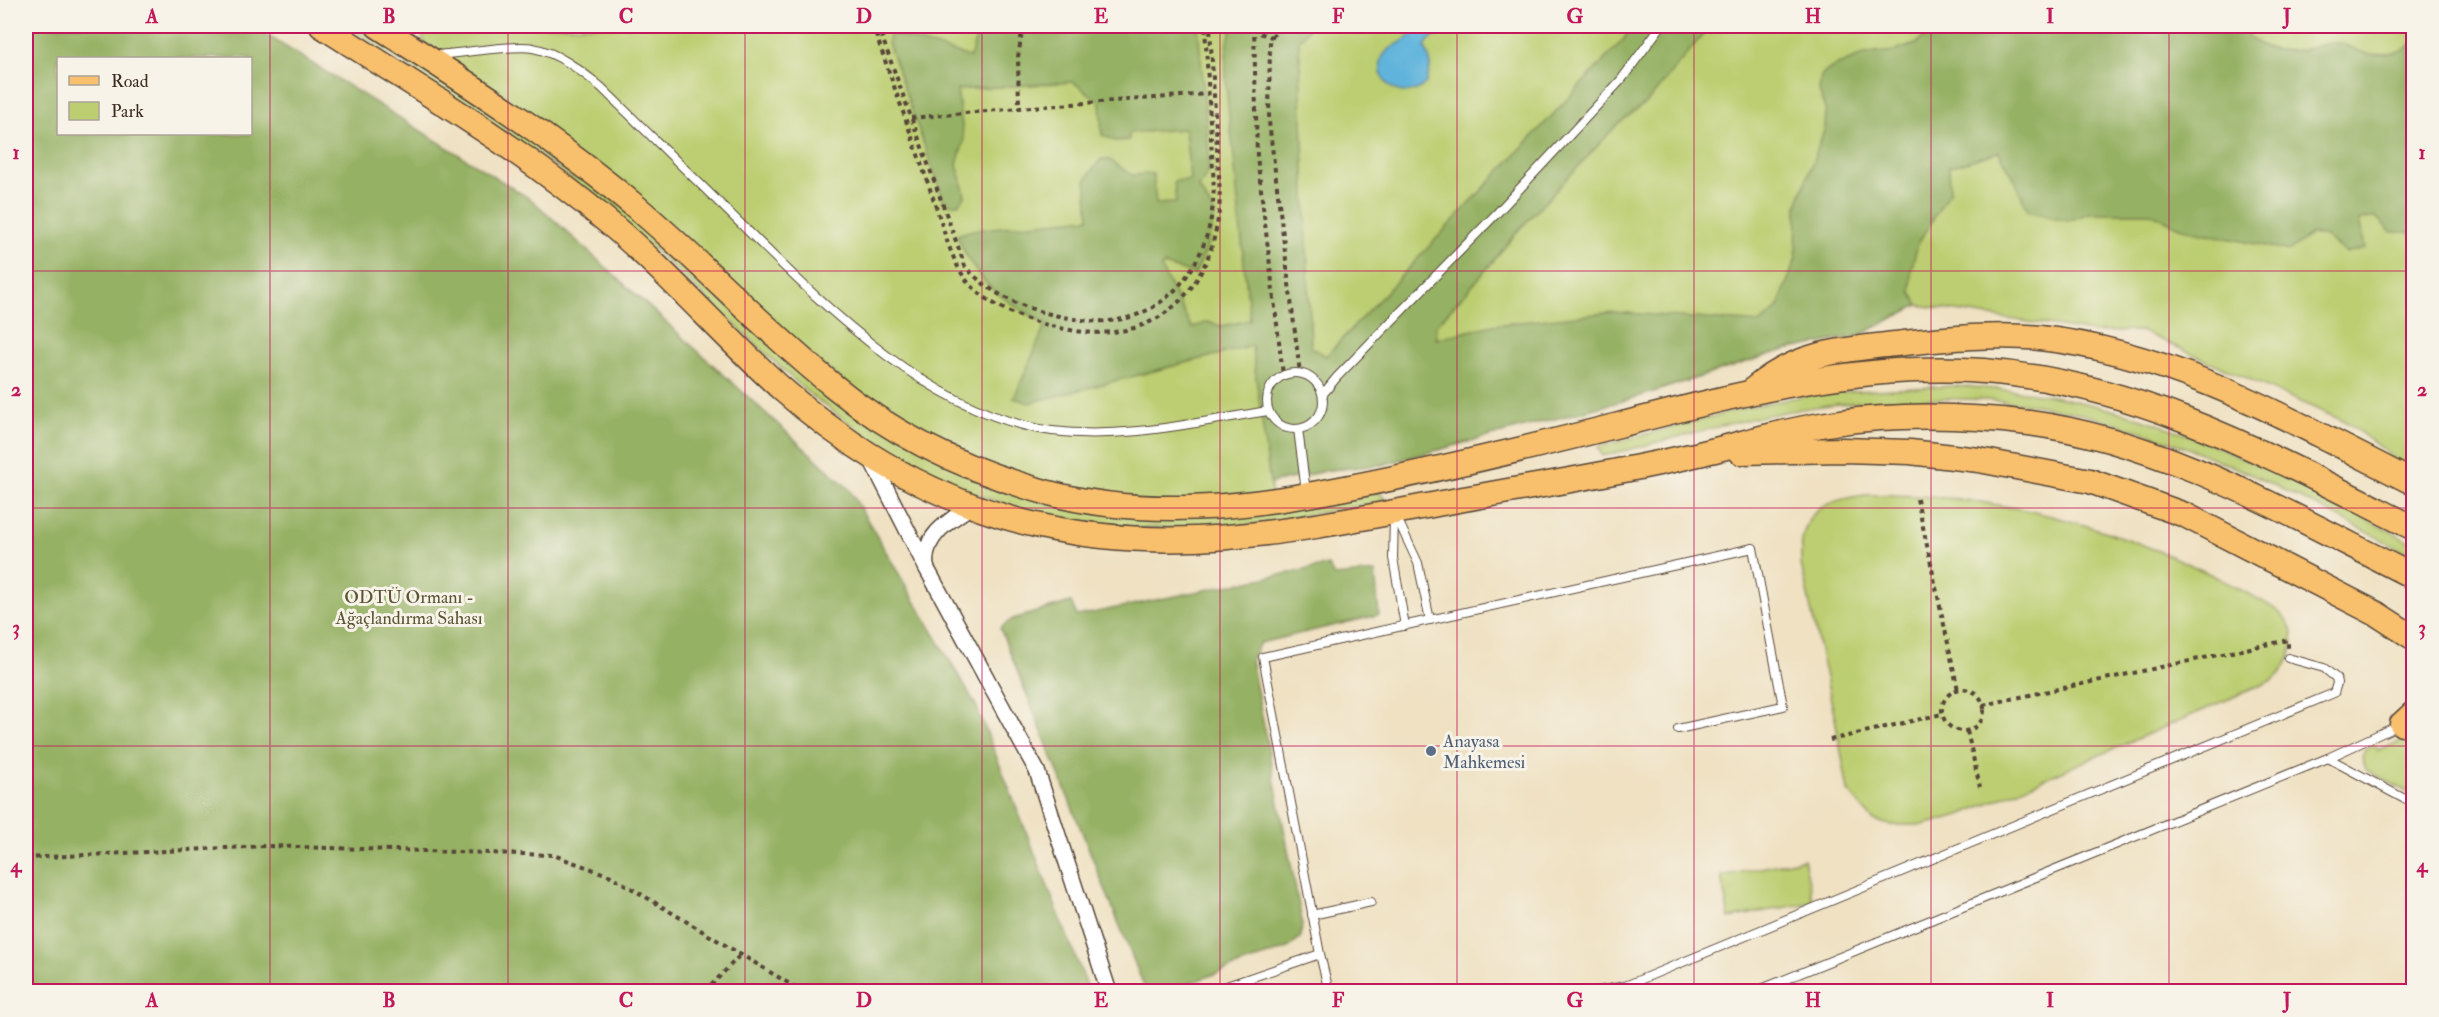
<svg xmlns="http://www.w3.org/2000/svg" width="2439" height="1017" font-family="'IM FELL Double Pica',serif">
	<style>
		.green { fill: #bcce71; stroke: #7c7c48; stroke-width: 1.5 }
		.forest { fill: #95b163; stroke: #686e40; stroke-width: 1.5; fill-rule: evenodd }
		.water { fill: #60b4dc; stroke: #4e6f7d; stroke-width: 1.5 }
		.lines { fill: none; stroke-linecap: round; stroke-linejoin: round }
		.service-casing { stroke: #564537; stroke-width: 10 }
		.minor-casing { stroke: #564537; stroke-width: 18 }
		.primary-casing { stroke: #564537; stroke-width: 27 }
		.path { stroke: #564537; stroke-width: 4; stroke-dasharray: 4.5 4.5; stroke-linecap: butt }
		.service { stroke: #fff; stroke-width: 8 }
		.minor { stroke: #fff; stroke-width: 15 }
		.primary { stroke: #f8bf6c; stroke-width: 24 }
		.grid { fill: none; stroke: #c2185b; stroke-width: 1.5; stroke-opacity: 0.55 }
		.service-dot { fill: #5c6f8a; stroke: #f7f3e8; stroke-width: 2 }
		.labels { text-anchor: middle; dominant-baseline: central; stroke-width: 6; stroke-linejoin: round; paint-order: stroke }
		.park-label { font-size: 18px; fill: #5b5333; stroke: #f7f3e8 }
		.service-label { font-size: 18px; fill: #4e5e75; stroke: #f7f3e8; text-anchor: start }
		.neatline { fill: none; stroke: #c2185b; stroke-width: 2 }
		.grid-label { font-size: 20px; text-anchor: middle; font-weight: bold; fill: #c2185b }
	</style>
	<rect width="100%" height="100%" fill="#f7f3e8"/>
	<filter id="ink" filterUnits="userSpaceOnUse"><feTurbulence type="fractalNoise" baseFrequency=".0167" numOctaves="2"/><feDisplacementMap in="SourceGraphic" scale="12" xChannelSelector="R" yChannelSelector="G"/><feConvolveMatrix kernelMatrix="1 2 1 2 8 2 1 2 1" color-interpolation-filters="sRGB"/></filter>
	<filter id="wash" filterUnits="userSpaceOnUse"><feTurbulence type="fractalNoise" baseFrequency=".008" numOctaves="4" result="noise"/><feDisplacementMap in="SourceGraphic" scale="24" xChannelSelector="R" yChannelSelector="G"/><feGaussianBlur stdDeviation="1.35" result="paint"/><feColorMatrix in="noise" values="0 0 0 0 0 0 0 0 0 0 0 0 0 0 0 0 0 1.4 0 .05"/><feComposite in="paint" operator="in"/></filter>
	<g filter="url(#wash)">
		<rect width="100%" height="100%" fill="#efe1c2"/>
		<g class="green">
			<path d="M347,26h15l138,89 111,83 208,189 230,116 330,-11 5,6 -2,4 -150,26h-100l-95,-13 -85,-29 -66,-36 -78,-57 -152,-142 -99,-84z"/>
			<path d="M421,26h1992v447l-65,-50 -207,-92 -48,1 -175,-27 -60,31 -74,14 -147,47 -256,68 -52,5 -58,13v19l-138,5 -200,-56 -507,-395z"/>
			<path d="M1954,386c39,3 78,5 117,14 122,25 233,86 342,143v13c-112,-59 -230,-122 -355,-147 -64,-13 -134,-12 -199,-7 -87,6 -172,34 -257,54l-4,-9 151,-40 70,-14z"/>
			<path d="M1866,495c51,-1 104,4 154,14 75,15 153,44 221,81 13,7 32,15 42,26 18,19 8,49 -10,64l-310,134 -40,11h-33l-17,-5 -25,-29 -12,-68 -35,-159c-2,-51 18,-63 65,-69z"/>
			<path d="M2413,737v58l-47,-25 -4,-13 3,-7 9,-5 4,5z"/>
			<path d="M1804,859l9,43 -84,16 -8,-42z"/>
		</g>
		<g class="forest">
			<path d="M26,26h226l280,174 317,289 127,216 113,286h-1063zM58,58h192v76h-192z"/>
			<path d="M980,26h218l11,127v17l-10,18 16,26 -9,36 -11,24 -31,-9 -3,3 31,60 15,-6 15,4 28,-6c-6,-53 -11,-107 -16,-161 -3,-36 -16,-101 -1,-133h77l-11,15 12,306 15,9 298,-317 8,-13h78l-62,75 -31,24 -100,107 -37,45 -44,48v14l57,-14 121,-13 147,11 17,-16 18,-49 1,-53 28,-77 1,-16 -7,-21 2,-15 10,-8 34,-14 30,-3 21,-7 21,-18h304c16,26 42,28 70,22 7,-2 16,-6 23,-5 12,0 20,7 31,10 15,4 38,0 48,-10v194l-4,-5h-18l-15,-15 -17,3 6,28 -20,5 -19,-16 -15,-3 -21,17 -107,-22 -32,-16h-62l-21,8 -40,-10 -15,-35 -14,-24 -50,15 1,24 -32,53 -7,26v21l7,14 -60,31 -74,14 -147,47 -256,68 -52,5 -59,13 -18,-137 -223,57 -15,-5 32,-74c-43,-23 -72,-42 -89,-89l16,-5 116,-12 -3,-39 15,-20 9,1 22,15 21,-1 3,30 20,-1 -2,-22 16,-1 -5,-51 -56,4v7l-14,1 -13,-6 -2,-33 -27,-20 -116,8 7,51 -7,23 8,32 -7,8h-13l-57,-161 1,-10 81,24z"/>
			<path d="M1328,565l6,11 41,-4 4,43 -119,28 -9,17 51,261 -1,16 -13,11 -121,43h-21l-146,-363 13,-9 58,-17 6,14z"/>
		</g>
		<path class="water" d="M1420,26h32l-23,14 -4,6 6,18 -5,19c-14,14 -33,12 -44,-6 -9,-34 23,-28 38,-51z"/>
	</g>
	<g filter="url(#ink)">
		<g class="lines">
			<g class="service-casing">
				<g id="service">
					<path d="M436,55c22,-1 78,-11 97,-7 26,5 48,23 68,39 46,45 93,91 139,136 84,83 190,191 312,208 72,9 145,-9 216,-20"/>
					<circle cx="1295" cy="401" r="28"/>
					<path d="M1323,394l14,-17 161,-165 123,-132 40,-54"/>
					<path d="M1298,429l8,63"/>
					<path d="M1394,516l-1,42 12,68"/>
					<path d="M1396,516l22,47 12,57"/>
					<path d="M2328,758l86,46"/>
					<path d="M1312,915l59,-13"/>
					<path d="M1320,954l-57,-297 490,-109 30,158 -105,23"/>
					<path d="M1209,992l111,-38 9,38"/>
					<path d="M1592,992l33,-6 709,-293 3,-10 -1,-5 -12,-10 -36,-10"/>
					<path d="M1754,992l574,-234 71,-33"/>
				</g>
			</g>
			<g class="minor-casing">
				<g id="minor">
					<path d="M870,457l57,112 110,202 72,221"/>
					<path d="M926,566c-4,-30 24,-46 47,-61"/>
				</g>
			</g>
			<g class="primary-casing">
				<g id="primary">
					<path d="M322,26c97,62 197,121 286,196 62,52 115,114 175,168 72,63 158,113 253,135 143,33 271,3 412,-23 79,-15 160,-27 238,-45 49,-11 97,-27 147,-34 64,-9 131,-8 196,0 137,18 263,93 385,154"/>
					<path d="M378,26c88,56 177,113 257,180 69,58 130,125 200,181 61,50 134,84 210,105 99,27 201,16 300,-4 92,-18 183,-40 274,-63 120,-31 240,-63 365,-54 156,12 292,88 430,157"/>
					<path d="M1755,388c43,-36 87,-38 140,-44 47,-5 98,-11 145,-6 136,15 253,84 374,145"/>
					<path d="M1741,452l101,-2 68,2 69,8 111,21 95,34 192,99 37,24"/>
					<path d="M2402,724l12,-11"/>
				</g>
			</g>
			<g class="path">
				<path d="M873,26c19,55 39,111 58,166 10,27 17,61 33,85 24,33 74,48 112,54 82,12 134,-40 143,-120 2,-20 -1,-43 -2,-63 -2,-41 -5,-82 -7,-122"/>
				<path d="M878,26l87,240c29,34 73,48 117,54 74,11 125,-47 131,-117 2,-21 -1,-43 -2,-64 -2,-38 -4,-76 -6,-113"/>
				<path d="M1023,26l-5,31 1,51 189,-14"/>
				<path d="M1254,26l3,130 26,219"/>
				<path d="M1279,26l-9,14 -1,82 31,251"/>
				<path d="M1254,27l5,6 13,4"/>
				<path d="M911,118l108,-10"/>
				<path d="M1917,499l41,191"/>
				<circle cx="1963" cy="710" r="21"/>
				<path d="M1983,705l305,-65v8"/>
				<path d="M1967,731l13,56"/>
				<path d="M1830,740l112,-26"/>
				<path d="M26,858l240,-12 287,9 58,21 192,116"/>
				<path d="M705,992l36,-38"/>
			</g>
			<use href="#service" class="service"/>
			<use href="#minor" class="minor"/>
			<use href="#primary" class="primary"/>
		</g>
	</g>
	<path class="grid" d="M270,26v966M508,26v966M745,26v966M982,26v966M1220,26v966M1457,26v966M1694,26v966M1931,26v966M2169,26v966M26,271h2388M26,508h2388M26,746h2388"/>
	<circle class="service-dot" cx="1431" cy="751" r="6"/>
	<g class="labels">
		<g class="park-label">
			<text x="409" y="597">ODTÜ Ormanı -<tspan x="409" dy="21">Ağaçlandırma Sahası</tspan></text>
		</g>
		<g class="service-label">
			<text x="1443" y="741">Anayasa<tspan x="1443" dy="21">Mahkemesi</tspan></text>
		</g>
	</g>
	<rect width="2439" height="1017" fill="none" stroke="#f7f3e8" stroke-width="66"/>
	<rect x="57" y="57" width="195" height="78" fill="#f7f3e8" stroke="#aca397" stroke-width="1.5"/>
	<rect x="69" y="76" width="30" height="9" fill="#f8bf6c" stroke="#aca397" stroke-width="1.5"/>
	<text x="111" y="87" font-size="18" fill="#3b2a1e">Road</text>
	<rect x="69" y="102" width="30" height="18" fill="#bcce71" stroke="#aca397" stroke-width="1.5"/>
	<text x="111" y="117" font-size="18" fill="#3b2a1e">Park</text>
	<rect x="33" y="33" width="2373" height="951" class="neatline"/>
	<g class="grid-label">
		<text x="152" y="23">A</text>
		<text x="389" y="23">B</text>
		<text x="626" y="23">C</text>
		<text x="864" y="23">D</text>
		<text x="1101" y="23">E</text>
		<text x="1338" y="23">F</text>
		<text x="1575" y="23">G</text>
		<text x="1813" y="23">H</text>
		<text x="2050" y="23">I</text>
		<text x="2287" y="23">J</text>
		<text x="16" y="159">1</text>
		<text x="2422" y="159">1</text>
		<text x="16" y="396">2</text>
		<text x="2422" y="396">2</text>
		<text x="16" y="634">3</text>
		<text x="2422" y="634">3</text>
		<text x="16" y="872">4</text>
		<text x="2422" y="872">4</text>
		<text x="152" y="1007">A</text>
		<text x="389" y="1007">B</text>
		<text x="626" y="1007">C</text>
		<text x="864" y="1007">D</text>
		<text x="1101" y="1007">E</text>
		<text x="1338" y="1007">F</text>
		<text x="1575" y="1007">G</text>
		<text x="1813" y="1007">H</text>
		<text x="2050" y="1007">I</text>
		<text x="2287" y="1007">J</text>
	</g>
</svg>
